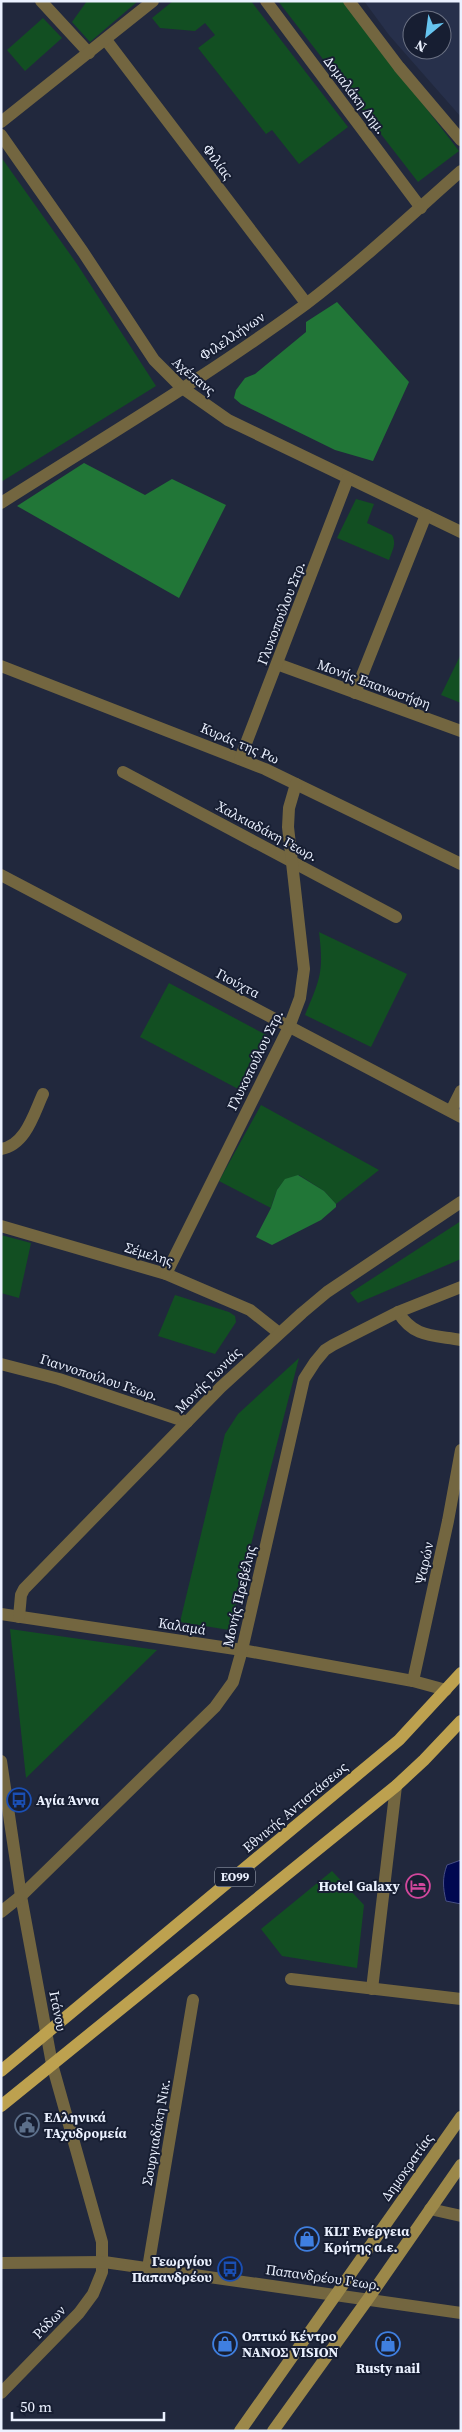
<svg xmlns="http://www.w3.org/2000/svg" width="462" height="2432" font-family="'Source Serif 4',serif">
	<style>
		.built { fill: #27304b; fill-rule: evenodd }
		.green { fill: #124f22 }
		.forest { fill: #217637 }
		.water { fill: #000850; stroke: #464e84 }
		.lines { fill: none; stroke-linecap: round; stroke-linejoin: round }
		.minor { stroke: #736640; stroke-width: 12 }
		.tertiary { stroke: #736640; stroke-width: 12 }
		.secondary { stroke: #9c8849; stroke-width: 12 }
		.primary { stroke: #bda14f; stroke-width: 12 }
		.labels { text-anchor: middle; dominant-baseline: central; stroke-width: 4; stroke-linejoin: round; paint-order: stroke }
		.shield { fill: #171e32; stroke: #abb2c2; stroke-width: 1 }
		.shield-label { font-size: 12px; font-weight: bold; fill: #ebf1ff }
		.street-label { font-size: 14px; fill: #ebf1ff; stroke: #171e32 }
		.poi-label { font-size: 14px; font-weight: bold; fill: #ebf1ff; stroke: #171e32; text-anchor: start }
	</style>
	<rect width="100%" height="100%" fill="#21283d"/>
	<path class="built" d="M364,1h97v116l-72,-82zM412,20h30v30h-30z"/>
	<g class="green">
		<path d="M87,1h51l-48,41 -18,-20z"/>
		<path d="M173,1h78l97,126 -49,37 -27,-34 -6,4 -68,-86 17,-13 -10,-12 -10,8 -35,-3 -8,-10z"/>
		<path d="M278,1h66l115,150 -41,31z"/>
		<path d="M43,18l19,20 -37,33 -18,-21z"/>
		<path d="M1,157l76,107 79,122 -155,96z"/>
		<path d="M356,499l18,5 -7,19 25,12c5,9 0,16 -3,25l-52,-22z"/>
		<path d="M461,654v49l-20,-8z"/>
		<path d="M319,932l88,42 -36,73 -66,-32c15,-36 19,-43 14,-83z"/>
		<path d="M169,983l101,54 -28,54 -102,-54z"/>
		<path d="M261,1105l118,65 -43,34 -12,-13 -25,-16c-21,6 -22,14 -28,33l-52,-27z"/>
		<path d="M461,1221v38l-103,44 -8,-10z"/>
		<path d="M1,1235l30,8 -12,55 -18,-5z"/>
		<path d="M175,1295l54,17 6,4 1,6 -21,32 -57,-18z"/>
		<path d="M299,1358l-70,272 -49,-8 45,-188 13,-20z"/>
		<path d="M10,1629l147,21 -131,128z"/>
		<path d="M332,1871l32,34 -7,63 -75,-12 -21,-27z"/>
	</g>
	<g class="forest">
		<path d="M337,302l72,80 -36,79 -38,-11 -94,-46 -7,-6 2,-8 9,-12 10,-4 51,-42v-10z"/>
		<path d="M84,463l61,32 27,-16 54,26 -47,93 -162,-92z"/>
		<path d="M298,1175l26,16 12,13v3l-15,13 -49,25 -16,-8 15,-29 6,-18 8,-11z"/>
	</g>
	<path class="water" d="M461,1860v44l-15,-3c-3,-13 -4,-23 1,-36z"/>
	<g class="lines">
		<g class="minor">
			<path d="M41,1l48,52"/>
			<path d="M266,1l155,207"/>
			<path d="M349,1l50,66 62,73"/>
			<path d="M106,40l200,263"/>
			<path d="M1,122l152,-121"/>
			<path d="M1,135l82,117 71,108 27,27 47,33 233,112"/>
			<path d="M1,503c102,-65 207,-127 305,-199 54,-41 104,-88 155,-133"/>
			<path d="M277,664l184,67"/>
			<path d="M1,666l264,103 196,95"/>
			<path d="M355,693l71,-178"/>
			<path d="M240,759l108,-281"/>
			<path d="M123,772l273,145"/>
			<path d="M1,875l460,242"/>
			<path d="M451,1111l10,-20"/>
			<path d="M1,1149c25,-4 33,-36 42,-55"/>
			<path d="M1,1226l165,48 84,36 29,23"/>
			<path d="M166,1274l123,-247 11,-29 4,-29 -16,-142 1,-19 7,-24"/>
			<path d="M398,1312c16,26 35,23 63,28"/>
			<path d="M1,1364l58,15 128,43"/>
			<path d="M1,1614l241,36 171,31 33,9"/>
			<path d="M19,1617l2,-22 3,-6 197,-202 81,-74 25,-21 134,-90"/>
			<path d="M413,1681l35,-160 13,-71"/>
			<path d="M1,1761l20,135 31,168 50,178v30l-9,22 -14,19 -78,80"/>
			<path d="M1,1912l20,-16 194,-189 18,-25 9,-32 62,-271 11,-17 10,-12 8,-5 65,-33 63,-25"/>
			<path d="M291,1979l170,20"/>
			<path d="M372,1989l24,-203"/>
			<path d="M430,2209l31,7"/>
			<path d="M148,2268l45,-268"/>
		</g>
		<path class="tertiary" d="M1,2263l103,-1 357,51"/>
		<g class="secondary">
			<path d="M240,2431l221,-314"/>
			<path d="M273,2431l95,-132 93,-134"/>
		</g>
		<g class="primary">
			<path d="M1,2071l398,-331 62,-67"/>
			<path d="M1,2106l395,-320 28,-26 37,-39"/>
		</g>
	</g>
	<defs>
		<g id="bus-ring" transform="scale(1.25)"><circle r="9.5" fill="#171e32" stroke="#1a4fb4" stroke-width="1.5"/><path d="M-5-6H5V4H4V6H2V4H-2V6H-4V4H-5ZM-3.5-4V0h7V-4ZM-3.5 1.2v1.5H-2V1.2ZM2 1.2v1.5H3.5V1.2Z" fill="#1a4fb4"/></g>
		<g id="hotel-ring" transform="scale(1.25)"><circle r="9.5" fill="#171e32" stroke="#d1479c" stroke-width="1.5"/><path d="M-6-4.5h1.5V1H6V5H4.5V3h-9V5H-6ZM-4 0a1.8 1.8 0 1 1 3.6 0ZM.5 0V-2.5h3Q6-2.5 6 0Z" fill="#d1479c"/></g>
		<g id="civic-ring" transform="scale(1.25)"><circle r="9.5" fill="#171e32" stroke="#5c6f8a" stroke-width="1.5"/><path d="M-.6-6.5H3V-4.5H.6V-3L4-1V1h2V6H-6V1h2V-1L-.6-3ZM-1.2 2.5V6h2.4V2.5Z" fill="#5c6f8a"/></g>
		<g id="shop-ring" transform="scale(1.25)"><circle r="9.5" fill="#171e32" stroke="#3f7fe0" stroke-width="1.5"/><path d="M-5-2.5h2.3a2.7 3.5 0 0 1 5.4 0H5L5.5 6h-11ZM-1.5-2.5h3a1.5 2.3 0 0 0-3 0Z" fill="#3f7fe0"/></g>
	</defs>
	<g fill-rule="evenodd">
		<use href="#bus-ring" x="19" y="1800"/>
		<use href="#hotel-ring" x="418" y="1886"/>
		<use href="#civic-ring" x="27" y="2125"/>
		<use href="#shop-ring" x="307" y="2239"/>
		<use href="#bus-ring" x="230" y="2269"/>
		<use href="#shop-ring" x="225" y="2344"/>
		<use href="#shop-ring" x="388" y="2344"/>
	</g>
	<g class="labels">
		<rect class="shield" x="215" y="1867.5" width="40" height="19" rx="4"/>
		<g class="shield-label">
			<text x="235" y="1877">ΕΟ99</text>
		</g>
		<g class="street-label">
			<text transform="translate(355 95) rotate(53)">Δομαλάκη Δημ.</text>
			<text transform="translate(218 162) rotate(53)">Φιλίας</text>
			<text transform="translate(232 336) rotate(-34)">Φιλελλήνων</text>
			<text transform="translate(194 376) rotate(40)">Αχέπανς</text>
			<text transform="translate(281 613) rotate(-69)">Γλυκοπούλου Στρ.</text>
			<text transform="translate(374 684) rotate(20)">Μονής Επανωσήφη</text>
			<text transform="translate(240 743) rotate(23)">Κυράς της Ρω</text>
			<text transform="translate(267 831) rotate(28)">Χαλκιαδάκη Γεωρ.</text>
			<text transform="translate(238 983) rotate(28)">Γιούχτα</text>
			<text transform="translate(255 1060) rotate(-64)">Γλυκοπούλου Στρ.</text>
			<text transform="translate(149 1254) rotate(17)">Σέμελης</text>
			<text transform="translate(99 1377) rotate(18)">Γιαννοπούλου Γεωρ.</text>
			<text transform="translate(208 1380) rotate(-45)">Μονής Γωνιάς</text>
			<text transform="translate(424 1563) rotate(-78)">Ψαρών</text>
			<text transform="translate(239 1596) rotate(-77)">Μονής Πρεβέλης</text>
			<text transform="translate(182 1626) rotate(9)">Καλαμά</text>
			<text transform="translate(295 1807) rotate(-40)">Εθνικής Αντιστάσεως</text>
			<text transform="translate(58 2011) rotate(79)">Ιτάνου</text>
			<text transform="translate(156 2132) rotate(-80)">Σουργιαδάκη Νικ.</text>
			<text transform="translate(407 2167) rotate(-55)">Δημοκρατίας</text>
			<text transform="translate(323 2277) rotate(8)">Παπανδρέου Γεωρ.</text>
			<text transform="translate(49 2322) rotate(-46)">Ρόδων</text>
		</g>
		<g class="poi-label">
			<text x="36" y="1800">Αγία Άννα</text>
			<text x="400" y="1886" text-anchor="end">Hotel Galaxy</text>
			<text x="44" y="2117">ΕΛληνικά<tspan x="44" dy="16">ΤΑχυδρομεία</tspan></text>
			<text x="324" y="2231">KLT Ενέργεια<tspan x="324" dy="16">Κρήτης α.ε.</tspan></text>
			<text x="212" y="2261" text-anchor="end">Γεωργίου<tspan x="212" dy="16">Παπανδρέου</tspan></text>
			<text x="242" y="2336">Οπτικό Κέντρο<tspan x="242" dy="16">ΝΑΝΟΣ VISION</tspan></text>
			<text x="388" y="2368" text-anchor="middle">Rusty nail</text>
		</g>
	</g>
	<rect width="462" height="2432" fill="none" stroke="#ebf1ff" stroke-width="5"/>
	<g transform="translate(427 35) rotate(209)"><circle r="24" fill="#171e32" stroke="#6c7284"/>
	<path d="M0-4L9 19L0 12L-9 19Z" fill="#66c4ef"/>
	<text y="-8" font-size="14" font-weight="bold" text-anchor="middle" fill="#ebf1ff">N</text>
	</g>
	<path d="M12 2412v8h152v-8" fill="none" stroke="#ebf1ff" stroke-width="2.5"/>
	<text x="20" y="2412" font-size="15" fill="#ebf1ff" stroke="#171e32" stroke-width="4" paint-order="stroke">50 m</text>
</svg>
